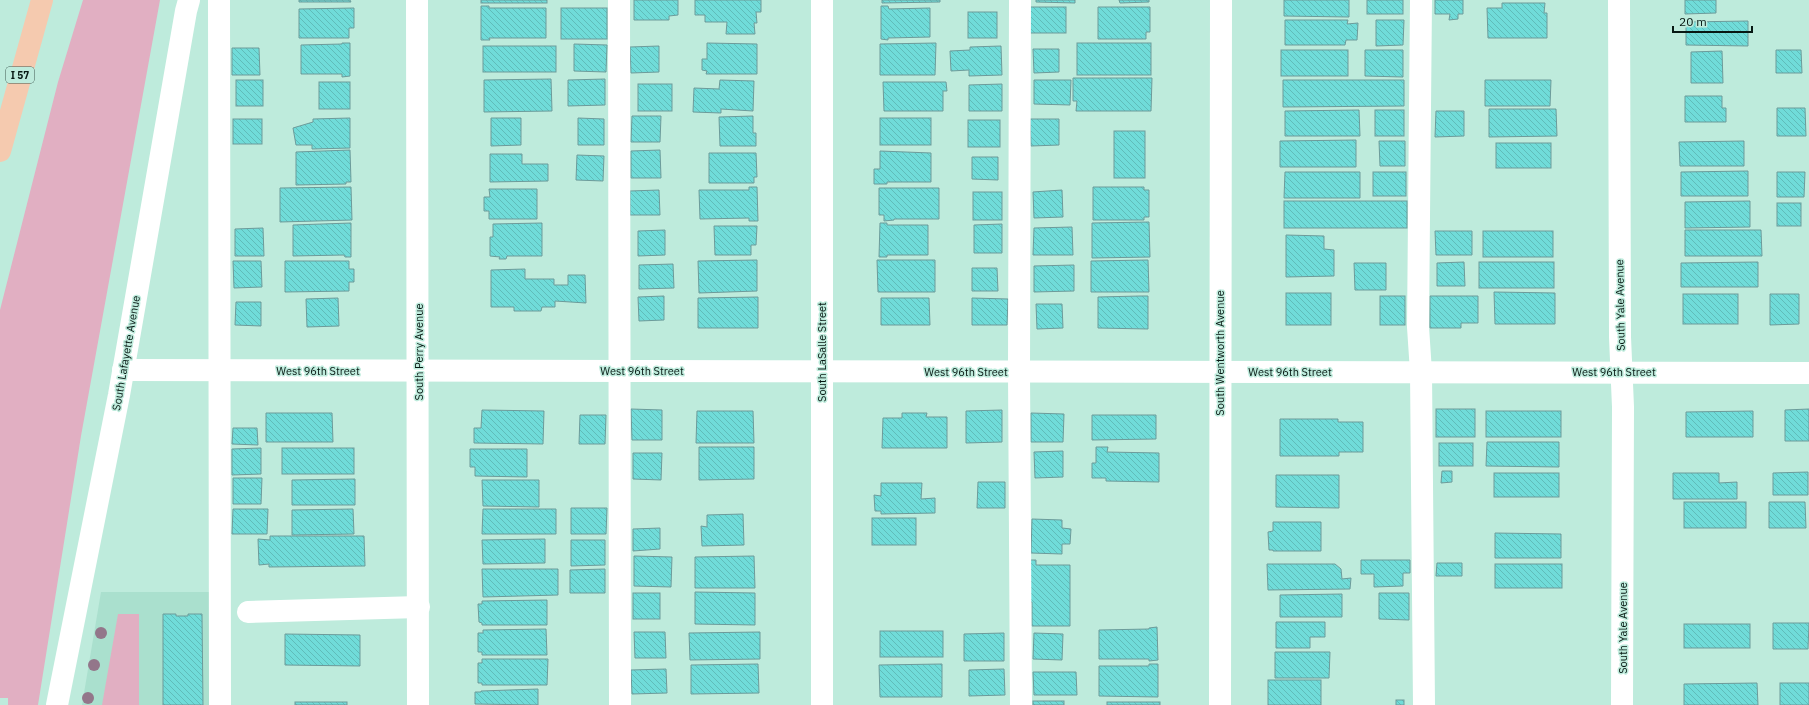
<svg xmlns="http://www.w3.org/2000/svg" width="1809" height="705" font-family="'IBM Plex Sans',sans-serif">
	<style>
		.built { fill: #aae0ce }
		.grass { fill: #e1afc2 }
		.building { fill: url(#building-back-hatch); stroke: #6d9b9a }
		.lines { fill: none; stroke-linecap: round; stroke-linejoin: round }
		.minor { stroke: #fff; stroke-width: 22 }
		.highway { stroke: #f5caaf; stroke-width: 22 }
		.tree { fill: #93768a }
		.labels { text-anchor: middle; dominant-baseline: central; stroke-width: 3; stroke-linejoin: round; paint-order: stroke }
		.shield { fill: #beebdc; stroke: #3e574f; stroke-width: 1 }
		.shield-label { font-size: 10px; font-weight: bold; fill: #071813 }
		.street-label { font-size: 11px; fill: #071813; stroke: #beebdc }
	</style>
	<defs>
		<pattern id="building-back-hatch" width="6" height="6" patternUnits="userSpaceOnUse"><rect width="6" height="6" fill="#70dcd9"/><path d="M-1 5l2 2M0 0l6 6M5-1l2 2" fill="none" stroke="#60bcb9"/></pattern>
	</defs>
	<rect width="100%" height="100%" fill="#beebdc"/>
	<path class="built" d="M101,592h119v113h-138z"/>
	<g class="grass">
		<path d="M83,0h77l-79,436 -43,269h-30v-7h-8v-388l58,-228z"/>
		<path d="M118,614h21v91h-37z"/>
	</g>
	<g class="building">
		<path d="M299,0h51l1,2h-52z"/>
		<rect x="481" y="0" width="66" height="3"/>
		<path d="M634,0h44v15l-9,1v4h-35z"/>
		<path d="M695,0h66v12h-5l1,11h-3l1,11h-29l1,-12h-22v-7h-10z"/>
		<path d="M882,0h58v2l-58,1z"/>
		<path d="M1036,0h39v3l-39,-1z"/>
		<path d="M1119,0h30v2l-29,1z"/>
		<path d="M1284,0h65v17l-65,-1z"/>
		<rect x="1367" y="0" width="36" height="14"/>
		<path d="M1435,0h28v14h-5v5l-9,1 1,-6h-15z"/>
		<path d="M1685,0h31v13l-31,1z"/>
		<path d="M1502,3h43l-1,10h3v25h-59l-1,-30h15z"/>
		<path d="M481,6h8v2h57v30h-57l1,2h-9z"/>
		<path d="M881,6h7l1,3 41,-1v29l-42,1v2l-7,-1z"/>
		<rect x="1030" y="7" width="36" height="26"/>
		<path d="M1098,7h52v25h-4v7h-48z"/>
		<path d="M354,8v20h-5v10h-50v-29z"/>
		<rect x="561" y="8" width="46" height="31"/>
		<rect x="968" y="12" width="29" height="26"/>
		<path d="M1285,20h63l-1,4 11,-1 -1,17h-11l-1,5h-60z"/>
		<path d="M1376,20h28l-1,25 -27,1z"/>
		<path d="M1748,21v25l-62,-1v-23z"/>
		<path d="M342,43h8v33l-8,1v-3h-41v-29l41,-1z"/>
		<path d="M707,43l50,1v30h-51l1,-3 -5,-1v-11h5z"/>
		<path d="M936,43l-1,32h-55v-31z"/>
		<rect x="1077" y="43" width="74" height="32"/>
		<path d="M574,44l33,1 -1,27 -32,-1z"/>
		<rect x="483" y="46" width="73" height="26"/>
		<path d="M659,46v26l-28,1 -1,-26z"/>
		<path d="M1001,46l1,29 -33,1v-6l-18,1 -1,-20 20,-1v-3z"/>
		<path d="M232,48h27l1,27h-28z"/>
		<path d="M1033,49h26v23l-25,1z"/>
		<rect x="1281" y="50" width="67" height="26"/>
		<path d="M1365,50h38v27l-38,-1z"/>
		<path d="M1776,50h25l1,23h-26z"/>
		<path d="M1722,51l1,32h-32v-31z"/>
		<path d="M1073,78h79l-1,33h-75l1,-10h-4z"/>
		<path d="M551,79l1,32 -68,1v-32z"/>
		<path d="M605,79v26l-37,1v-26z"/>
		<rect x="236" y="80" width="27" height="26"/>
		<path d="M720,80l34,1 -1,30 -32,-2v4l-28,-1 1,-24 25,1z"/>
		<path d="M1034,80h37l-1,25 -36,-1z"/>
		<path d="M1283,80h121v26l-121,1z"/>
		<path d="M1485,80h66l-1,26h-65z"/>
		<rect x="319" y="82" width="31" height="27"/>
		<path d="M883,82h63l1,9h-4v20h-59z"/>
		<rect x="638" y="84" width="34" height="27"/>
		<path d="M1002,84v27h-33v-26z"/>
		<path d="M1685,96h37v12h4v14h-41z"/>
		<path d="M1777,108h28l1,28h-29z"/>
		<path d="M1489,109h67l1,27 -68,1z"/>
		<path d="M1359,110l1,26h-75v-25z"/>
		<rect x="1375" y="110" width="29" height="26"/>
		<path d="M1436,111h28v25l-29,1z"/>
		<path d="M632,116h29l-1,26h-29z"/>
		<path d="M753,116v17h3v13h-36l-1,-29z"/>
		<path d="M350,118v30l-38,1v-4h-16l-3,-17 20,-6v-3z"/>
		<path d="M491,118h30v27l-30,1z"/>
		<path d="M578,118l26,1v26h-26z"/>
		<rect x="880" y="118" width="51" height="27"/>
		<rect x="233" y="119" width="29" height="25"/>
		<path d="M1030,119h29v26l-28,1z"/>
		<rect x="968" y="120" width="32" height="27"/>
		<rect x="1114" y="131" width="31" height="47"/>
		<path d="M1356,140v27h-76v-26z"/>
		<path d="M1379,141h26v25h-25z"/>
		<path d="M1744,141v25h-64l-1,-24z"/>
		<rect x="1496" y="143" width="55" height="25"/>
		<path d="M350,150l1,32h-5v2l-50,1v-33z"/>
		<path d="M660,150l1,28h-30v-27z"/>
		<path d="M880,151l51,2v29h-44v2h-13v-15h6z"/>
		<path d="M709,153h47l1,24h-3v6h-45z"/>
		<path d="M490,154h32v10h26v17l-58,1z"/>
		<path d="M577,155l27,1 -1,25 -27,-1z"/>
		<path d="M972,157h26v23l-26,-1z"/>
		<path d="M1748,171v25h-67v-24z"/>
		<path d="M1285,172h75v26h-76z"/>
		<rect x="1373" y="172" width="33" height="24"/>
		<path d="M1777,172h28l-1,25h-27z"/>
		<path d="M351,187l1,33 -72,2v-34z"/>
		<path d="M749,187h8l1,34h-9v-3l-49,1 -1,-29h50z"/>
		<path d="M1093,187h51v3h5v27h-5v3h-51z"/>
		<path d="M879,188h60v31h-45v1l-10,1v-6h-5z"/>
		<path d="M489,189h48v30h-48v-8h-5v-14h6z"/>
		<path d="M659,190l1,25h-30v-24z"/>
		<path d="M1062,190l1,27 -29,1 -1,-26z"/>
		<rect x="973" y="192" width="29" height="28"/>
		<rect x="1284" y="201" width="123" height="27"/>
		<path d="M1750,201v26l-65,1v-26z"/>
		<rect x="1777" y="203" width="24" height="23"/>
		<path d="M1149,222l1,35 -58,1v-35z"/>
		<path d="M351,223v34h-6l-1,-2 -51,1v-31z"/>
		<path d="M542,223v33h-35l-1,3h-7l1,-2 -10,-1v-19h3v-13z"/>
		<path d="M880,223h7v2h41v30h-41v2h-8z"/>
		<path d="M1002,224v29h-28v-28z"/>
		<path d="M714,226h43l-1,19h-5v10h-36z"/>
		<path d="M1072,227l1,28h-40l1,-27z"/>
		<path d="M263,228l1,28h-29v-27z"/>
		<path d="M665,230v25l-27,1v-25z"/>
		<path d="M1685,230h76l1,26h-77z"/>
		<path d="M1435,231h37v24h-36z"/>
		<rect x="1483" y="231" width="70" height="26"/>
		<path d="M1286,235l38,1v13l10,1v26l-48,1z"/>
		<path d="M757,260v31l-58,2 -1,-32z"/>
		<path d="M877,260h58v32h-57z"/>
		<path d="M1148,260l1,32h-58v-31z"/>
		<path d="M233,261h28l1,26 -28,1z"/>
		<path d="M285,261h64v8h5v13h-5v9l-64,1z"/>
		<path d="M1464,262l1,24h-28v-23z"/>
		<rect x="1479" y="262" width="75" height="26"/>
		<path d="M1758,262v25h-77v-24z"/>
		<path d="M1354,263h32v27h-31z"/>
		<path d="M673,264l1,24 -35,1v-24z"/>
		<path d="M1074,265v26l-40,1v-26z"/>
		<path d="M972,268h25l1,23h-26z"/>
		<path d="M525,269v10h29v6h14v-10h17l1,28 -31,-2v6h-13l-1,4h-27v-4h-23v-37z"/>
		<path d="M1494,292l61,1v31h-60z"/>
		<rect x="1286" y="293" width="45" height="32"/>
		<rect x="1683" y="294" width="55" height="30"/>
		<path d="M1770,294h29v30l-29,1z"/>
		<path d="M664,296v24l-25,1 -1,-24z"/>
		<path d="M1140,296h8v33l-50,-1v-31z"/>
		<rect x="1380" y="296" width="25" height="29"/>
		<path d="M1430,296h48v27h-17v5h-31z"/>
		<path d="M758,297v31h-60v-30z"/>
		<path d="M338,298l1,28 -32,1 -1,-28z"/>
		<path d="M881,298h48l1,27h-49z"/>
		<path d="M972,298l36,1 -1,26h-35z"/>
		<path d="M236,302h25v24l-26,-1z"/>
		<path d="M1036,304h26l1,24 -26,1z"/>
		<path d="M631,409l31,1v30h-30z"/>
		<rect x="1436" y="409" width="39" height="28"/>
		<path d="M1809,409v32h-24v-31z"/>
		<path d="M482,410l62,1 -1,33 -69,-1v-15h7z"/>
		<path d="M1002,410v32l-36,1v-32z"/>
		<path d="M697,411h56l1,32h-58z"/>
		<rect x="1486" y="411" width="75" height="26"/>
		<path d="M1753,411v26h-67v-25z"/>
		<path d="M266,413h66l1,29h-67z"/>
		<path d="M902,413h25l-1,4h21v31h-65l1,-30h19z"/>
		<path d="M1031,413l33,1 -1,28h-32z"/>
		<path d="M580,415h26l-1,29h-26z"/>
		<path d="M1092,415h64v24l-64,1z"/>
		<path d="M1280,419h58v3h25v30h-24v4h-59z"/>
		<path d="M233,428h24l1,17 -26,-1z"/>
		<path d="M1487,442h72v25l-73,-1z"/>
		<rect x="1439" y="443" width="34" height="23"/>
		<path d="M699,447h55v32l-55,1z"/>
		<path d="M1096,447h12l-1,5 52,1v29l-53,-1v-3h-14v-15h4z"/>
		<path d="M261,448v26l-29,1v-26z"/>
		<rect x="282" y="448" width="72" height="26"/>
		<path d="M470,449h57v28l-52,-1v-9h-5z"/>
		<path d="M1063,451v26l-28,1 -1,-26z"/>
		<path d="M633,453h29l-1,27 -28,-1z"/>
		<path d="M1442,471h10v11l-11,1z"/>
		<path d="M1808,472v23h-35v-22z"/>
		<rect x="1494" y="473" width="65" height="24"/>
		<path d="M1673,473h46v10l18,-1v17h-64z"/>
		<path d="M1276,475h63v33l-63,-1z"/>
		<path d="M233,478h29l-1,26h-28z"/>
		<path d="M355,479v26h-63v-25z"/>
		<path d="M482,480h57v27l-56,-1z"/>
		<path d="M978,482h27v26h-28z"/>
		<path d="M881,483h41l-1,16 14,-1v15l-54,1v-3h-6l-1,-16 7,1z"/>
		<rect x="1684" y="502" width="62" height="26"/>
		<path d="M1769,502h36l1,26h-37z"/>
		<path d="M571,508h36l-1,26h-35z"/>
		<path d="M233,509h35l-1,25h-35z"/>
		<path d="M353,509l1,25 -62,1v-25z"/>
		<path d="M483,509h73v25h-74z"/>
		<path d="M743,514l1,31 -42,1 -1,-20 6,1v-12z"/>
		<rect x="872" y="518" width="44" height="27"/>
		<path d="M1032,519l30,1v8l9,1 -1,15h-8v10l-31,-1z"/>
		<path d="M1273,522h48v29h-48v-1h-4l-1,-18 5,-1z"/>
		<path d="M660,528v21l-27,2v-22z"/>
		<path d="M1495,533l66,1v24h-66z"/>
		<path d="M270,536h94l1,30 -96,1v-3l-10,1 -1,-26 12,1z"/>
		<path d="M545,539v24l-62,1 -1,-24z"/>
		<path d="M571,540h34v25l-34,1z"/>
		<path d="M634,556l38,1 -1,30 -37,-1z"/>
		<path d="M754,556l1,32h-60v-31z"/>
		<path d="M1028,560h8v5h34v61h-38v-24h-3z"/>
		<path d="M1361,560h49v13h-7v13l-29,1v-13h-13z"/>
		<path d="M1437,563h25v13h-26z"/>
		<path d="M1267,564h68l6,5 1,10 9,-1 -1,11 -82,1z"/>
		<rect x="1495" y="564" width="67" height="24"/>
		<path d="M482,569h76v26l-75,2z"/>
		<path d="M605,569v24h-35v-23z"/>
		<path d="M695,592l60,1v32l-60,-1z"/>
		<rect x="633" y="593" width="27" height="26"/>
		<path d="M1379,593h30v27l-30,-1z"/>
		<path d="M1342,594v23h-62v-22z"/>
		<path d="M547,600v25h-65v-2l-3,-1 -1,-18h4v-3z"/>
		<path d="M163,614h13v2h12v-2h14l1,91h-40z"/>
		<path d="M1276,622h49v15h-15v11h-34z"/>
		<path d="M1773,623h36l-1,26h-35z"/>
		<rect x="1684" y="624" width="66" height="24"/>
		<path d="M1157,627l1,33 -9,1v-2h-50v-29l50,-1v-1z"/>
		<path d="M546,629l1,26h-65v-3h-4v-19h5v-3z"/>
		<rect x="880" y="631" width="63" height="26"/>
		<path d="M634,632h31l1,26h-31z"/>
		<path d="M760,632v27l-70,1 -1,-27z"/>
		<path d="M1004,633v28h-40v-27z"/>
		<path d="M1034,633l29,1 -1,26 -29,-1z"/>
		<path d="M285,634l75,1v31l-75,-1z"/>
		<path d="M1275,652h55l-1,26h-54z"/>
		<path d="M482,659h66l-1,26h-65v-2h-4v-20h4z"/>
		<path d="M758,664l1,29 -68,1v-29z"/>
		<path d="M942,664v33h-62l-1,-32z"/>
		<path d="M1149,664h9v33l-59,-1v-30h50z"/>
		<path d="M666,669l1,24 -35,1 -1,-24z"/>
		<path d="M1004,669l1,26 -36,1v-26z"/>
		<path d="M1033,672h43l1,23h-43z"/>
		<rect x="1268" y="680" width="53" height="25"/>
		<path d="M1757,683l1,22h-74v-21z"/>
		<rect x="1780" y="683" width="29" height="22"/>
		<path d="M538,689v16l-63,-1v-12h6v-1z"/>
		<rect x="1396" y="700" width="8" height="5"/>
		<rect x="1033" y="701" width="31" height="4"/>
		<rect x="295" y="702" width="52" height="3"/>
		<rect x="1107" y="702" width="53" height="3"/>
	</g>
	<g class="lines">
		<g class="minor">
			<path d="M219,0l1,705"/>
			<path d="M417,0l1,705"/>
			<path d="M619,0l1,705"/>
			<path d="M822,0v705"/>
			<path d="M1020,0l-1,372 2,333"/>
			<path d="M1421,0l-3,327 3,45 3,333"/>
			<path d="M1619,0l1,337 3,70 -1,298"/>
			<path d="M123,370l1686,3"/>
			<path d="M248,612l171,-5"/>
			<path d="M57,705l62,-310 67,-384 3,-11"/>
			<path d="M1220,705l1,-705"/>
		</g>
		<path class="highway" d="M0,151l42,-151"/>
	</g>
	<g class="tree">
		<circle cx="101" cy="633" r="6"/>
		<circle cx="94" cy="665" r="6"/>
		<circle cx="88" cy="698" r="6"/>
	</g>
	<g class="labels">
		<rect class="shield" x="6" y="67" width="28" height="16" rx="3"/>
		<g class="shield-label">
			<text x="20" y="75">I 57</text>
		</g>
		<g class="street-label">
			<text transform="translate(1620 305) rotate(-91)">South Yale Avenue</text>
			<text transform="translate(419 352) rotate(-90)">South Perry Avenue</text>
			<text transform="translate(822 352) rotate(-90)">South LaSalle Street</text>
			<text transform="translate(126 353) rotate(-80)">South Lafayette Avenue</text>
			<text transform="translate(1220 353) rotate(-90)">South Wentworth Avenue</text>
			<text x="318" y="371">West 96th Street</text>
			<text x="642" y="371">West 96th Street</text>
			<text x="966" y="372">West 96th Street</text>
			<text x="1290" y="372">West 96th Street</text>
			<text x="1614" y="372">West 96th Street</text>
			<text transform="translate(1623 628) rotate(-90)">South Yale Avenue</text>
		</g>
	</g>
	<path d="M1673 26v6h79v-6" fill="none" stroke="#071813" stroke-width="2"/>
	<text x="1679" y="26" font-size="12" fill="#071813" stroke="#beebdc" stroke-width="3" paint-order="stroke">20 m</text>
</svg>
